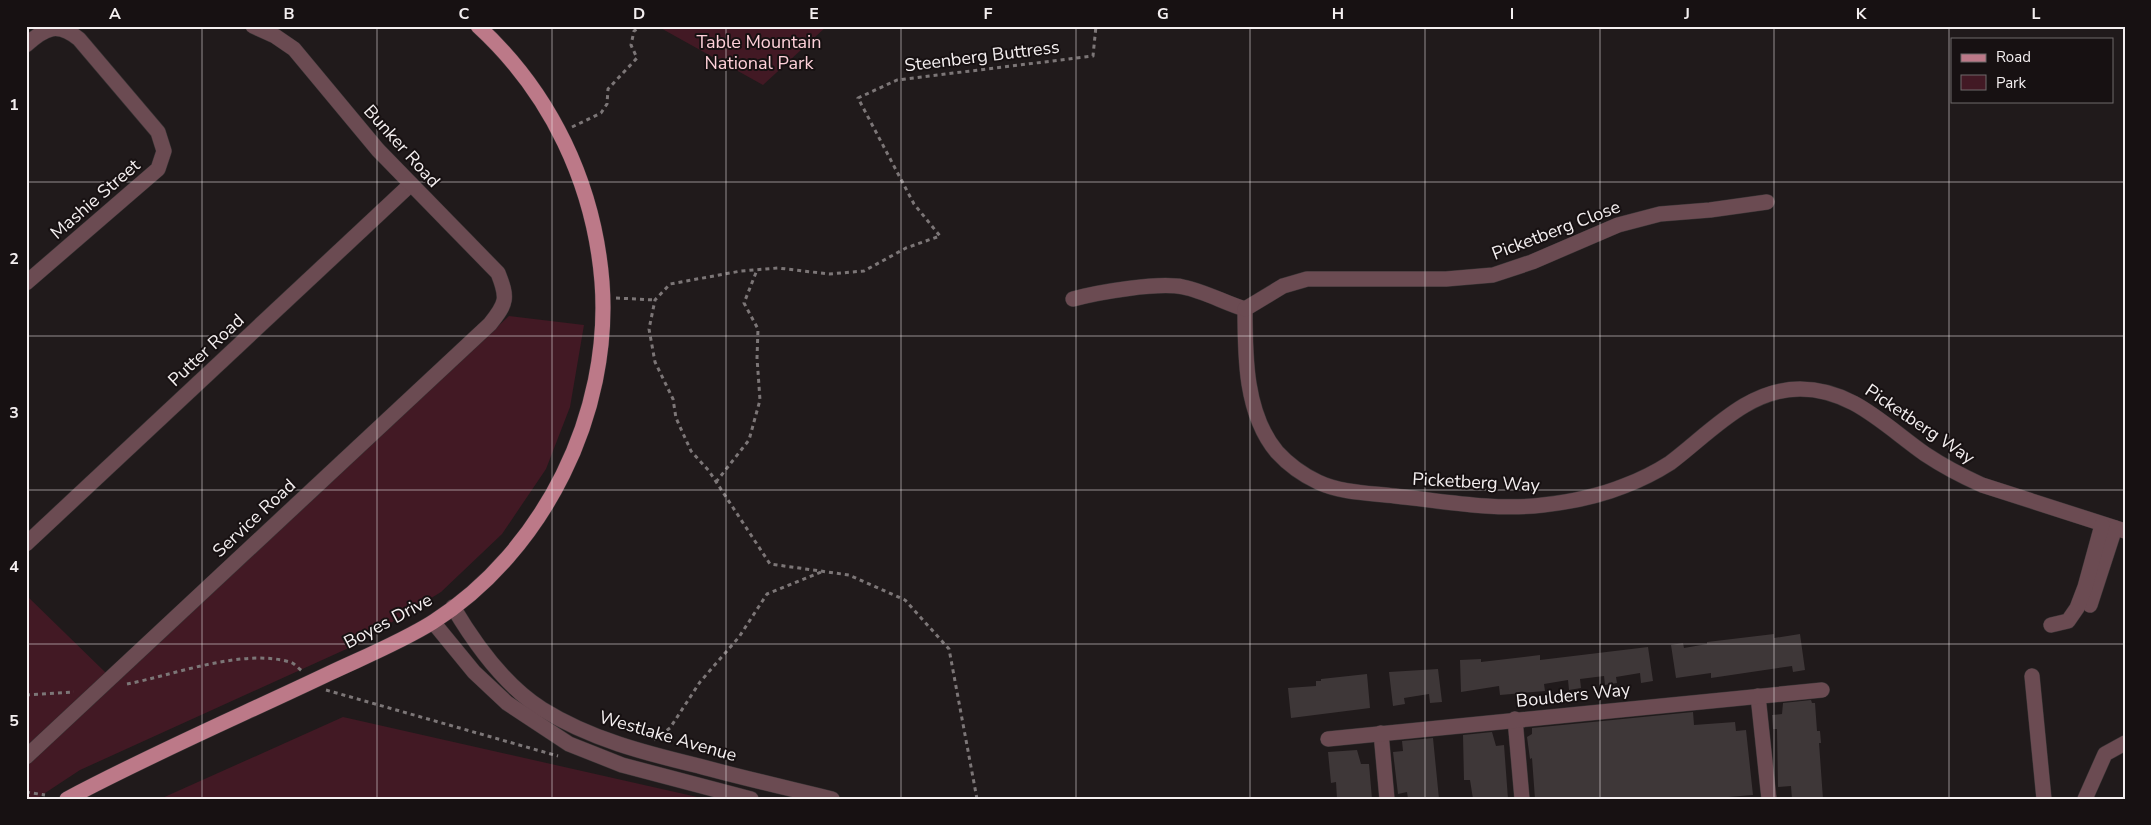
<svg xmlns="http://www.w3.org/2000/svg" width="2151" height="825" font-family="'Nunito Sans',sans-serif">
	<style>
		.green { fill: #421924 }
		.building { fill: #3e3738 }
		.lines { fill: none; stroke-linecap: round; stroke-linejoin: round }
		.minor-casing { stroke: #393435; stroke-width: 16 }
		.major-casing { stroke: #393435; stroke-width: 16 }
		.path { stroke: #7c7677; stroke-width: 3; stroke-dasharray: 4 4; stroke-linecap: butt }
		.minor { stroke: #6b4b52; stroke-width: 15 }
		.major { stroke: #bc7988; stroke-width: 15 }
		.grid { fill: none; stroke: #f4eff0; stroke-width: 1; stroke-opacity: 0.55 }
		.labels { text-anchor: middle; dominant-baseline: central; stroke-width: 4; stroke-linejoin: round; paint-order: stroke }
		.park-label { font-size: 18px; fill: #fed0d9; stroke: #171112 }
		.street-label { font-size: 18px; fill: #f4eff0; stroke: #171112 }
		.neatline { fill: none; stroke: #f4eff0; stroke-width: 2 }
		.grid-label { font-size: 16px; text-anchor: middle; font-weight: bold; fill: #f4eff0 }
	</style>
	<rect width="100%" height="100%" fill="#201a1b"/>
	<g class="green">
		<path d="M657,26h170l-64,59z"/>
		<path d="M509,316l75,9 -14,82 -24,62 -44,65 -61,58 -88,54 -273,124 -44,29h-10v-34z"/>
		<path d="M26,595l80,78 -80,74z"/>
		<path d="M343,717l363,82h-546z"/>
	</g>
	<g class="building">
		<path d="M1774,634v4l26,-4 5,36 -12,2 -1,-6 -81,12v-5l-35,5 -5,-33 12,-2 1,5 23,-4v-2z"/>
		<path d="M1648,647l5,34 -12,2 -1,-10 -24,4 1,6 -12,2 -1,-9 -24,3 1,9 -12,2 -1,-10 -24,4 1,7 -12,1 -33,3 -1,-9 -38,6 -1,-32 21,-1v3l59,-7v5z"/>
		<path d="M1438,669l4,33 -12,1 -1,-9 -25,4 1,6 -12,2 -4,-34z"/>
		<path d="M1367,674l3,34 -79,10 -3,-30 28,-2v-5h5v-2z"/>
		<path d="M1811,700l1,3h3l2,28h3l1,12h-2l4,56h-31l-1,-13 -13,1 -1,-58h-4l-1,-14 10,-1 1,-11z"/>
		<path d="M1693,712l1,13 41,-3 1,9 10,-1 7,65 -49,4h-169l-3,-41 -2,1 -3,-22 5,-3v-6z"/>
		<path d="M1492,732l4,14 8,-1 4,54h-35l-3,-19h-6l-1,-45z"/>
		<path d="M1433,738l6,61h-31l-1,-7 -9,2 -5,-42 10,-1 -1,-10z"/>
		<path d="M1357,750l4,14h8l3,35h-35l-1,-17 -5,1 -3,-31z"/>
	</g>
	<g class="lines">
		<g class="minor-casing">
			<g id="minor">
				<path d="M26,45c20,-18 32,-23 53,-6l79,93 6,19 -6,18 -132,114"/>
				<path d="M1073,299c26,-7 85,-17 110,-12 21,4 42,16 62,22"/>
				<path d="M1245,309c0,47 0,105 32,143 11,12 26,23 41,30 23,11 52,11 77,14 48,5 100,15 148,9 27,-3 56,-9 81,-19 16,-6 32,-14 46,-23 40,-30 77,-74 130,-74 52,0 85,37 125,65 18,12 37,22 57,31l143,46"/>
				<path d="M1245,309l38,-23 24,-7h139l47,-4 39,-13 86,-37 42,-11 50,-4 57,-8"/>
				<path d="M26,544l385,-360"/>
				<path d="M2090,605l25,-77"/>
				<path d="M453,607c22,37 52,79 89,102 48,30 103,44 157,57 44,12 88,22 133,33"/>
				<path d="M433,622l41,50 33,31 62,41 53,21 129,34"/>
				<path d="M2051,625l17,-4 9,-13 8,-21 17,-62"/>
				<path d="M2032,676l12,123"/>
				<path d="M1758,696l11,103"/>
				<path d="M1515,719l7,80"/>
				<path d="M1381,733l6,66"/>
				<path d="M1328,739l494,-49"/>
				<path d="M26,757l464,-433c17,-21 18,-26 8,-51l-120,-123 -84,-101 -19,-13 -22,-10"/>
				<path d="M2085,799l20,-45 20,-11"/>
			</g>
		</g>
		<g class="major-casing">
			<path id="major" d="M67,799c86,-46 175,-84 263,-126 34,-16 71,-31 103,-51 111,-71 179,-209 169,-340 -8,-98 -51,-189 -124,-256"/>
		</g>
		<g class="path">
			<path d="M572,127l29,-14 6,-9 1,-15 29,-31 -6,-13 3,-14 8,-5"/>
			<path d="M616,298l39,2"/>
			<path d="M716,482l33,-42 11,-40 -3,-42 1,-29 -14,-26 13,-33"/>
			<path d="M127,684c47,-9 115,-36 163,-22 4,1 8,6 12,9"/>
			<path d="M326,690l232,66"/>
			<path d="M26,695l48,-3"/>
			<path d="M654,740l16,-12 30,-46 39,-45 28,-43 54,-22"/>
			<path d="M26,792l19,3"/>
			<path d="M977,799l-28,-150 -44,-49 -56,-25 -79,-11 -61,-93 -18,-20 -15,-33 -3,-19 -18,-37 -6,-33 6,-29 15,-16 71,-13 37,-3 51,6 35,-3 42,-23 34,-12 -26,-32 -56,-106 39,-18 196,-24 3,-30"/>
		</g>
		<use href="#minor" class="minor"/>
		<use href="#major" class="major"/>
	</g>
	<path class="grid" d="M202,26v773M377,26v773M552,26v773M726,26v773M901,26v773M1076,26v773M1250,26v773M1425,26v773M1600,26v773M1774,26v773M1949,26v773M26,182h2099M26,336h2099M26,490h2099M26,644h2099"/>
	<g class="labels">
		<g class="park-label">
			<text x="759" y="42">Table Mountain<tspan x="759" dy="21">National Park</tspan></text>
		</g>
		<g class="street-label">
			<text transform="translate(982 56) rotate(-7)">Steenberg Buttress</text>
			<text transform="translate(402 146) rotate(48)">Bunker Road</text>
			<text transform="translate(95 199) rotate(-41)">Mashie Street</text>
			<text transform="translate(1556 230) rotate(-21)">Picketberg Close</text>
			<text transform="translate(206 350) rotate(-43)">Putter Road</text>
			<text transform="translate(1920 424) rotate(34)">Picketberg Way</text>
			<text transform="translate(1476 482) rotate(3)">Picketberg Way</text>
			<text transform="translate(254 518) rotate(-43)">Service Road</text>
			<text transform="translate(388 621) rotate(-28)">Boyes Drive</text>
			<text transform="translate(1573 695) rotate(-6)">Boulders Way</text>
			<text transform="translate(668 736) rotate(16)">Westlake Avenue</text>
		</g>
	</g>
	<rect width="2151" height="825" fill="none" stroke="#171112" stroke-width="55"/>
	<rect x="1951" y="38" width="162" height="65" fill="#171112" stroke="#6f6a6b"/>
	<rect x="1961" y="54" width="25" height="8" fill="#bc7988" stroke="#6f6a6b"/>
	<text x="1996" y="62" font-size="15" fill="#f4eff0">Road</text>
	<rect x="1961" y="75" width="25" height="15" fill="#421924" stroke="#6f6a6b"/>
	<text x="1996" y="88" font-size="15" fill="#f4eff0">Park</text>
	<rect x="28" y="28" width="2096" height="770" class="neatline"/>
	<g class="grid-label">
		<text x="115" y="19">A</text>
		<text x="289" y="19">B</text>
		<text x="464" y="19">C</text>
		<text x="639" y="19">D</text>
		<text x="814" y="19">E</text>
		<text x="988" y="19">F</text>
		<text x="1163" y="19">G</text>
		<text x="1338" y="19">H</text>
		<text x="1512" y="19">I</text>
		<text x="1687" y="19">J</text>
		<text x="1861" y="19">K</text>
		<text x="2036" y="19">L</text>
		<text x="14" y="110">1</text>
		<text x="14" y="264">2</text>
		<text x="14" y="418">3</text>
		<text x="14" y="572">4</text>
		<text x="14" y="726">5</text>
	</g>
</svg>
